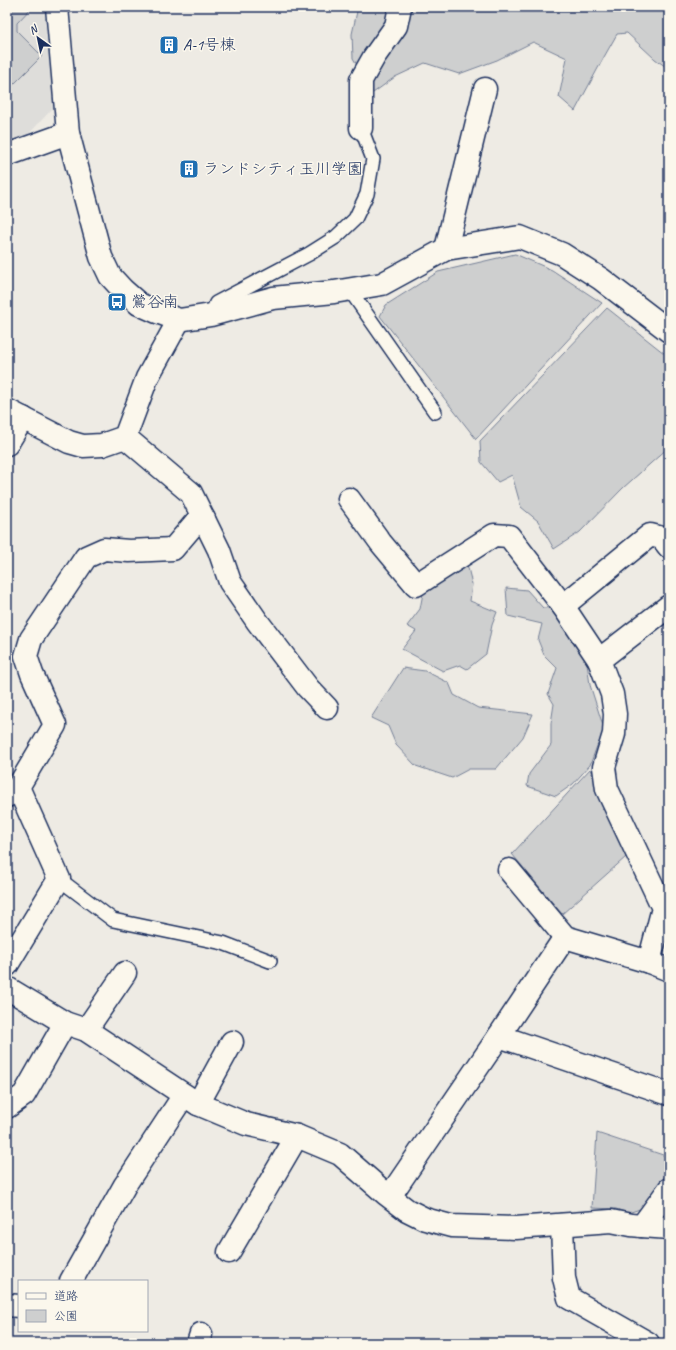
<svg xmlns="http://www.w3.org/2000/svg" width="676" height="1350" font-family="Caveat,'Klee One',sans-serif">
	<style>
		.built { fill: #deddda }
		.green { fill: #cecfcf; stroke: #747f96 }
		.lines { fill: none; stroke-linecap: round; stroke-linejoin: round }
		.lane-casing { stroke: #1b2f5e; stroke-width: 16 }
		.street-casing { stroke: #1b2f5e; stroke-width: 25 }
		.secondary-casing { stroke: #1b2f5e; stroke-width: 25 }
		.lane { stroke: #fbf7ec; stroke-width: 13 }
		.street { stroke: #fbf7ec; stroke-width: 22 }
		.secondary { stroke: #fbf7ec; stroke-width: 22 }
		.labels { text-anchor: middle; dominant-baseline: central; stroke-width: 3; stroke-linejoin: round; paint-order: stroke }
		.poi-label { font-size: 16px; fill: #1b2f5e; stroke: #fbf7ec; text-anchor: start }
	</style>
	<rect width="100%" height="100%" fill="#eeebe4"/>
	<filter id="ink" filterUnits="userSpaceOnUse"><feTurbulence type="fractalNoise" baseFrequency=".025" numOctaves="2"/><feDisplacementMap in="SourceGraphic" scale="8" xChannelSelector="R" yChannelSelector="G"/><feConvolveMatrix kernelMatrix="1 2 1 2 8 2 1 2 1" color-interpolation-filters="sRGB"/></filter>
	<g filter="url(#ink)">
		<path class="built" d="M7,7h37l10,100 -29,31 -18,6z"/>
		<g class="green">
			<path d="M7,7h25l-15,16v8l25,25 -35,35z"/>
			<path d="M358,7h311v62l-14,-10 -28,-26 -10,1 -13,23 -29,54 -16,-14 8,-39 -34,-16 -36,18 -38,14 -34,-11 -30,14 -22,16 -20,-35 -1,-24z"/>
			<path d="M515,254l37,16 50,33 -126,136 -96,-123 6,-11 52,-33z"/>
			<path d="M607,308l62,49v90l-46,41 -43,44 -26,17 -16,-28 -17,-14 -9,-32 -14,7 -17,-20 -1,-21z"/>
			<path d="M467,564l5,20 -2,17 27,11 -5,13 -6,29 -19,15 -7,-4 -17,6 -41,-22 14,-18 -9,-5 13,-17 3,-16z"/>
			<path d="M506,588l21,2 16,18 13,-1 11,25 20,31 3,22 15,47 -8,14 -7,19 -17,19 -17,12 -29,-10 2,-12 22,-29v-22l3,-19 -6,-10 9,-26 -13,-13 -6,-15 4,-16 -34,-8z"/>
			<path d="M403,668l22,3 24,12 5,12 24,13 55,6 -10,23 -27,32h-27l-17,9 -36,-12 -20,-21 -8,-19 -17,-8z"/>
			<path d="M590,769l36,88 -64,57 -50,-60z"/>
			<path d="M597,1133l72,24v14l-26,37 -15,5 -12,-4 -24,-1z"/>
		</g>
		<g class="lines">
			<g class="lane-casing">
				<g id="lane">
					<path d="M349,289l86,123"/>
					<path d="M212,313l4,-10 93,-49 27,-17 19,-18 12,-25 6,-35 -12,-31"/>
					<path d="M59,879l54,41 110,23 47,18"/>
				</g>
			</g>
			<g class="street-casing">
				<g id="street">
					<path d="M57,7l11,126 33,124 9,19 13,14 16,14 18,8 22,8 32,-5 62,-17 61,-6 48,-8 64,-35 74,-12 42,17 39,25 68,52"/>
					<path d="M361,128v-48l13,-23 22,-31 4,-19"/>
					<path d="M7,155l61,-22"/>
					<path d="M446,249l39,-160"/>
					<path d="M7,410l62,32 14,4 19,-1 23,-8 22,-59 32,-58"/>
					<path d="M125,437l66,56 28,57 11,32 27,39 51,67 19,20"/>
					<path d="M7,444l16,-26"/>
					<path d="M349,499l32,44 35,42 78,-50 15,1 54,70 36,54 13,34 3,20 -1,20 -10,33 3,22 56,119 -14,54"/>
					<path d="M563,606l87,-71 12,3 7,9"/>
					<path d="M599,660l70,-54"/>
					<path d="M7,796l11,-9 37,-62 -23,-51 -6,-18 5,-17 55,-82 18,-8 25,2 44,-2 22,-26 9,-4"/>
					<path d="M509,870l56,67 84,25 20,8"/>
					<path d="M7,965l52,-86 -41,-92"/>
					<path d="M7,988l58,35 21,7 112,74 48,20 51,12 43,18 46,40 21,16 18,9 26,7 65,2 95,-7 20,4 11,1 27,-37"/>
					<path d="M86,1030l39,-57"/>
					<path d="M499,1036l170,58"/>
					<path d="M198,1104l34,-62"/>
					<path d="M7,1107l17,-12 41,-72"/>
					<path d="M390,1196l109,-160 66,-99"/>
					<path d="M562,1225l2,53 5,20 79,45"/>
					<path d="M229,1252l68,-116"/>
					<path d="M71,1281l54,-96 59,-90"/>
					<path d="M7,1305l12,1"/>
					<path d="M198,1343l3,-9"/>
				</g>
			</g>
			<g class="secondary-casing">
				<path id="secondary" d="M642,1226l27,2"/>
			</g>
			<use href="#lane" class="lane"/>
			<use href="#street" class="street"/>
			<use href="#secondary" class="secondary"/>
		</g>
	</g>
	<defs>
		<g id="building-square" transform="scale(1)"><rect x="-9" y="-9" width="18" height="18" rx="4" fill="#1f6fb2" stroke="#fbf7ec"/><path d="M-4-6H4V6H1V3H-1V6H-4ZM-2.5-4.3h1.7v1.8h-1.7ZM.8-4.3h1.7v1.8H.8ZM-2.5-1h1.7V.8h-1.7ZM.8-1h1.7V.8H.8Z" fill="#fff"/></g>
		<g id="bus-square" transform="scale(1)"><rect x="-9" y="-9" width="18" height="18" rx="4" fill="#1f6fb2" stroke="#fbf7ec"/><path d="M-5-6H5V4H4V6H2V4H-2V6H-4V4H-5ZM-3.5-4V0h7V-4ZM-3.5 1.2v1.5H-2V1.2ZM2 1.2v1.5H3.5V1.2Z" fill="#fff"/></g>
	</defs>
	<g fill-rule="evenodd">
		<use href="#building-square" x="169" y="45"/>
		<use href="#building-square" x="189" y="169"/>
		<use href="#bus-square" x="117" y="302"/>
	</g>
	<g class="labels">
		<g class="poi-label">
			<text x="183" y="45">A-1号棟</text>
			<text x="203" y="169">ランドシティ玉川学園</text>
			<text x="131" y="302">鶯谷南</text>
		</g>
	</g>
	<rect width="676" height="1350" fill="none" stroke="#fbf7ec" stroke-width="24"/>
	<rect x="12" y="12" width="652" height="1326" fill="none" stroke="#1b2f5e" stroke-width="1.5" filter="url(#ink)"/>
	<rect x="18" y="1280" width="130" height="52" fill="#fbf7ec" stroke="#a1a7b3"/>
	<rect x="26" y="1293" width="20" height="6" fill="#fbf7ec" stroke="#a1a7b3"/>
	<text x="54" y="1300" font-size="12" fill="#1b2f5e">道路</text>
	<rect x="26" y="1310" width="20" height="12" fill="#cecfcf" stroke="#a1a7b3"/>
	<text x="54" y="1320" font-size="12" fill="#1b2f5e">公園</text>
	<g transform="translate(38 38) rotate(327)" stroke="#fbf7ec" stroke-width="3" paint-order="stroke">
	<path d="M0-3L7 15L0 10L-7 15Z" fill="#1b2f5e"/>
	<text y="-6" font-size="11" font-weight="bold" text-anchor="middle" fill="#1b2f5e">N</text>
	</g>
</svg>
